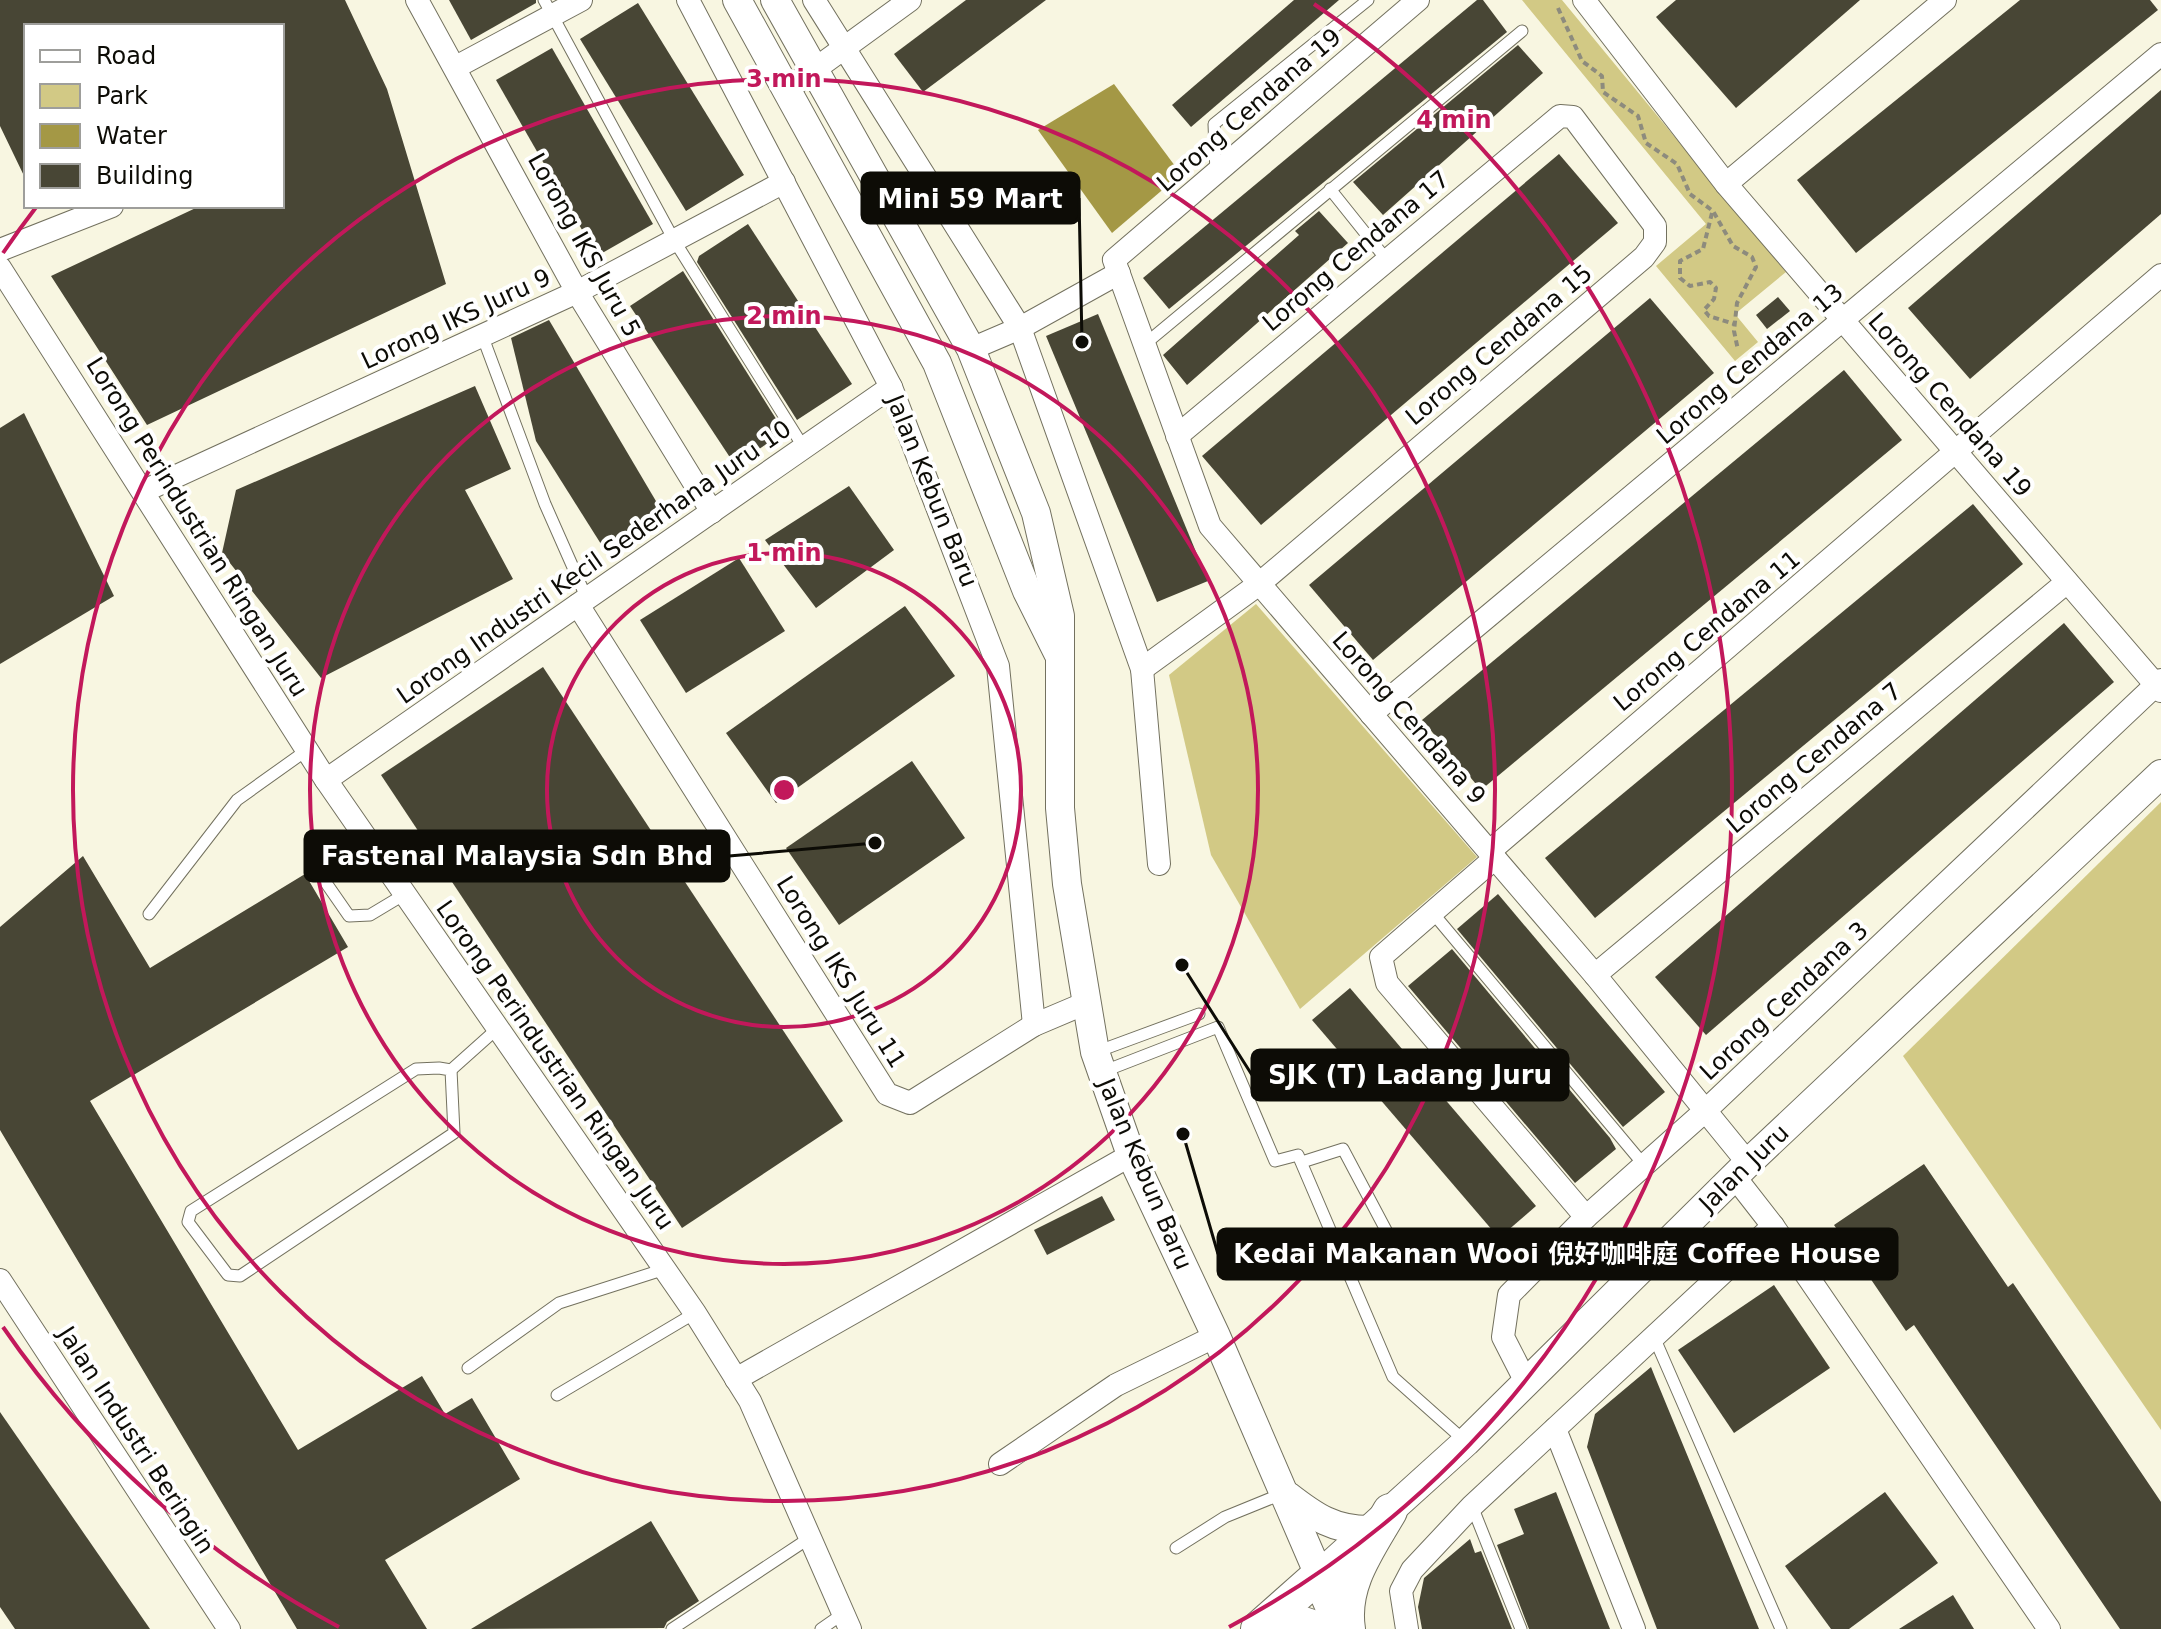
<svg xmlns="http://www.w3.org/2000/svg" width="2161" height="1629" font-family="'DejaVu Sans','Noto Sans SC',sans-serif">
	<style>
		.green { fill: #d2c985 }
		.water { fill: #a49845 }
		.building { fill: #484635 }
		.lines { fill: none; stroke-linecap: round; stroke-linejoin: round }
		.service-casing { stroke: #73715f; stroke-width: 13 }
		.minor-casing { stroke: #73715f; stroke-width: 24 }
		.tertiary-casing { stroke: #73715f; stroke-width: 30 }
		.primary-casing { stroke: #73715f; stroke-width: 36 }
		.path { stroke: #8d8b7d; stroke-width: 4; stroke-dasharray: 6 4; stroke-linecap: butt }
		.service { stroke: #fff; stroke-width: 11 }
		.minor { stroke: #fff; stroke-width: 22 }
		.tertiary { stroke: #fff; stroke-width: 28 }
		.primary { stroke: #fff; stroke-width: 34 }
		.ring { fill: none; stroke: #c2185b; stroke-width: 4 }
		.labels { text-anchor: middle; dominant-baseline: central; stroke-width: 8; stroke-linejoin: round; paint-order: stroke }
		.street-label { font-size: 24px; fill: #0d0c06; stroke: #fff }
		.centre { fill: #c2185b; stroke: #fff; stroke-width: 4 }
		.ring-label { font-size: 24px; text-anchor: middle; font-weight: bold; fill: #c2185b; stroke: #fff; stroke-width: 8; stroke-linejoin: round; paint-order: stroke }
		.leader { fill: none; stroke: #0d0c06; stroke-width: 3 }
		.callout-dot { fill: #0d0c06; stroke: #fff; stroke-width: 3 }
		.callout { fill: #0d0c06; stroke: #0d0c06; stroke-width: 3 }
		.callout-label { font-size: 26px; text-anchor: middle; font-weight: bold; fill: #fff }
	</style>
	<rect width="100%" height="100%" fill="#f8f6e1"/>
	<g class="green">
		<path d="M1522,0h40l224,272 -51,42 23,28 -23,19 -79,-95 50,-42z"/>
		<path d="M1256,604l221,253 -177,152 -89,-154 -42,-180z"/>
		<path d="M2161,802v628l-258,-374z"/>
	</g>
	<path class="water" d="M1114,84l67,90 -69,59 -74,-103z"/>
	<g class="building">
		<path d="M0,0h345l42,89 59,195 -299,141 -96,-149 149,-70h82v-180h-256v154l-26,-54z"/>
		<path d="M449,0h87v3l-65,37z"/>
		<path d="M966,0h80l-123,92 -29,-38z"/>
		<path d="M1294,0h45l-148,127 -19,-22z"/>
		<path d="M1477,0h6l24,32 -338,277 -26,-31z"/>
		<path d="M1676,0h184l-124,108 -80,-91z"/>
		<path d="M2020,0h130l8,10 -302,243 -59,-73z"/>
		<path d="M638,3l106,172 -58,36 -106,-172z"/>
		<path d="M1518,45l25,28 -160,142 -30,-33z"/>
		<path d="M552,48l101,176 -56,32 -101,-176z"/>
		<path d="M2161,90v124l-191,165 -62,-71z"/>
		<path d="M1559,154l59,69 -357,302 -59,-69z"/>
		<path d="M1319,211l29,32 -161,142 -24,-30 136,-120 -4,-4z"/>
		<path d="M748,224l104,160 -55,36 -100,-158 2,-6z"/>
		<path d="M683,271l100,159v3l-48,32 -105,-159z"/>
		<path d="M1778,297l12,14 -23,18 -11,-14z"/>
		<path d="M1650,298l64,75 -341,287 -64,-75z"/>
		<path d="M1098,314l110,267 -51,21 -111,-266z"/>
		<path d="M549,320l114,193 -57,39 -70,-111 -25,-103z"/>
		<path d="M1844,370l58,70 -421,350 -59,-70z"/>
		<path d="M475,386l36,83 -46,21 48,89 -192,99 -99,-125 14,-63z"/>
		<path d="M24,413l90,183 -114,68v-236z"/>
		<path d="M849,486l45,64 -78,58 -51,-68z"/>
		<path d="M1973,504l50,60 -428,354 -50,-60z"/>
		<path d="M739,558l46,73 -99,62 -46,-73z"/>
		<path d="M905,606l50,70 -179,127 -50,-70z"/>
		<path d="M2064,623l50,59 -408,353 -51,-58z"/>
		<path d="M543,667l300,454 -161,107 -301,-453z"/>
		<path d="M912,761l53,77 -126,87 -53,-77z"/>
		<path d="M83,856l67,112 155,-94 43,73 -258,154 208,349 124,-74 23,38 27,-16 48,81 -135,81 42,69h-130l-297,-499v-203z"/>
		<path d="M1498,894l167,198 -42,35 -166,-198z"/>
		<path d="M1452,949l158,189 6,11 -41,34 -167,-197z"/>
		<path d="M1350,988l186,218 -37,32 -187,-218z"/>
		<path d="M1924,1164l84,123 5,-4 148,219v127h-41l-206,-304 -8,6 -72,-106z"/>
		<path d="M1102,1196l13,24 -68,35 -13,-25z"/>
		<path d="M1774,1285l56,83 -96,65 -56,-83z"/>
		<path d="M1651,1367l4,10 104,252h-102l-70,-182 8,-33z"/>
		<path d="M0,1412l150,217h-135l-15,-22z"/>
		<path d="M1556,1492l54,137h-81l-32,-84 27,-11 -10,-25z"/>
		<path d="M1885,1492l53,71 -89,66h-18l-46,-63z"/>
		<path d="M651,1521l48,80 -32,21 -3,6 -193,1z"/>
		<path d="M1470,1539l5,14 6,-2 31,78h-90l-4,-22 6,-29z"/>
		<path d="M1953,1595l21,34h-75z"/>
	</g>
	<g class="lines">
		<g class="service-casing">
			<g id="service">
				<path d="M544,0l130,240 130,208"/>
				<path d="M1216,173l-2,-49 154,-124"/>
				<path d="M1330,189l56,70"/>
				<path d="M482,335l63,169 42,95"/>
				<path d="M1145,344l377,-313"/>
				<path d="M315,867l34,49 21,-1 35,-21"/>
				<path d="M1432,912l212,253"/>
				<path d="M149,914l88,-114 70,-50"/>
				<path d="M1096,1052l103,-38"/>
				<path d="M439,1068l12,2 3,63 -214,143 -12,-1 -40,-53 3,-11 225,-142z"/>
				<path d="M451,1070l47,-42"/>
				<path d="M1102,1072l116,-45 57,134 23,-6 95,222 73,65"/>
				<path d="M1302,1162l41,-13 62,117"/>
				<path d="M1654,1337l127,292"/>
				<path d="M468,1368l91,-65 106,-34"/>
				<path d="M557,1395l138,-82"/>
				<path d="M1472,1506l49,123"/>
				<path d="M1176,1548l49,-31 59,-24"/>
				<path d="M672,1629l139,-92"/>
				<path d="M821,1629l23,-16"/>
			</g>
		</g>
		<g class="minor-casing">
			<g id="minor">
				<path d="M417,0l160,292 135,220"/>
				<path d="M688,0l203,387 107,279 36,359"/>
				<path d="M814,0l206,328 122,341 17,195"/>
				<path d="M1418,0l-304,260 96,266 385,449 153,188"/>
				<path d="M1584,0l142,184 435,507"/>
				<path d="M456,67l125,-67"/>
				<path d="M785,91l125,-91"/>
				<path d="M1726,184l219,-184"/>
				<path d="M0,250l112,-44"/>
				<path d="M0,268l326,512 369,533 55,88 100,228"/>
				<path d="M971,349l49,-21 99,-55"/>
				<path d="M144,491l433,-199 207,-110"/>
				<path d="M578,605l309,489 23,9 124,-78 52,-22"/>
				<path d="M1142,669l117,-85 385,-327 11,-15v-16l-82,-109 -13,-1 -383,320"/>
				<path d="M1371,714l790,-660"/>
				<path d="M326,780l565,-393"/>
				<path d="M1490,851l671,-576"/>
				<path d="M1495,858l-114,99 6,26 199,234"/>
				<path d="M1595,975l472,-393"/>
				<path d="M1734,1176l39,50 276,403"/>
				<path d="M0,1280l229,349"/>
				<path d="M736,1379l395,-224"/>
				<path d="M1526,1382l-23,-45 6,-42 77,-78 119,-106 456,-431"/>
				<path d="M1555,1429l79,200"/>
				<path d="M1000,1464l116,-79 100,-49"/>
				<path d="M1407,1629l-6,-38 11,-21 60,-64 301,-280"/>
			</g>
		</g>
		<g class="tertiary-casing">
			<g id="tertiary">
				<path d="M737,0l200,363 90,228 31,62"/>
				<path d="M775,0l196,349 65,164 24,103v192l7,76 28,168 36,103 85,181 103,239 147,-133 282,-279 413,-389"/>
				<path d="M1288,1496c27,21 46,34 81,34"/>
			</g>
		</g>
		<g class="primary-casing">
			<g id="primary">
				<path d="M1258,1629l61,-54 23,54"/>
				<path d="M1274,1629l26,-6 18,6"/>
				<path d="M1348,1629c-7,-45 21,-81 42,-118"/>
			</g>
		</g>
		<g class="path">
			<path d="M1558,8l24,53 20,15 1,16 35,24 8,27 31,21 13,30 23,17 20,35 19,11 4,10 -19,36 -3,28 4,19"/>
			<path d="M1712,213l-9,36 -23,12v17l10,8 20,-4 6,6 -2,11 -10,11 5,6 25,8"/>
		</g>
		<use href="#service" class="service"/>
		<use href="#minor" class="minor"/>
		<use href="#tertiary" class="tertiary"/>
		<use href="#primary" class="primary"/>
	</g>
	<g class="ring">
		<circle cx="784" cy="790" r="237"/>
		<circle cx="784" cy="790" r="474"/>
		<circle cx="784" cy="790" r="711"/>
		<path d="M339 1627A948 948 0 0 1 3 1327M3 253A948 948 0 0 1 37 206M1314 4A948 948 0 0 1 1229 1627"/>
	</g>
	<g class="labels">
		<g class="street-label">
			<text transform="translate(1249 110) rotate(-41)">Lorong Cendana 19</text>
			<text transform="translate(584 245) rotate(61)">Lorong IKS Juru 5</text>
			<text transform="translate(1356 251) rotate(-40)">Lorong Cendana 17</text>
			<text transform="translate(456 319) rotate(-25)">Lorong IKS Juru 9</text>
			<text transform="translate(1499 345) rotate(-40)">Lorong Cendana 15</text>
			<text transform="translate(1750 364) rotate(-40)">Lorong Cendana 13</text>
			<text transform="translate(1950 405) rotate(49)">Lorong Cendana 19</text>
			<text transform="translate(932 491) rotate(68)">Jalan Kebun Baru</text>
			<text transform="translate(197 527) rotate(58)">Lorong Perindustrian Ringan Juru</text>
			<text transform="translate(594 562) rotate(-35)">Lorong Industri Kecil Sederhana Juru 10</text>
			<text transform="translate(1707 631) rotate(-40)">Lorong Cendana 11</text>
			<text transform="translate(1409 718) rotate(49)">Lorong Cendana 9</text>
			<text transform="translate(1814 758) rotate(-40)">Lorong Cendana 7</text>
			<text transform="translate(841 972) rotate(58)">Lorong IKS Juru 11</text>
			<text transform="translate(1784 1001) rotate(-43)">Lorong Cendana 3</text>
			<text transform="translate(555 1065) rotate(55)">Lorong Perindustrian Ringan Juru</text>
			<text transform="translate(1744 1168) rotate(-44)">Jalan Juru</text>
			<text transform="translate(1145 1174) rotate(67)">Jalan Kebun Baru</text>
			<text transform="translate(136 1440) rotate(57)">Jalan Industri Beringin</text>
		</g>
	</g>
	<circle cx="784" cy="790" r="12" class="centre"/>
	<g class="ring-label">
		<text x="784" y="87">3 min</text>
		<text x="1454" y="128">4 min</text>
		<text x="784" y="324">2 min</text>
		<text x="784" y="561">1 min</text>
	</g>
	<path class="leader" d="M1082 342L1079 198M875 843L729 856M1182 965L1252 1075M1183 1134L1218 1254"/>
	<g class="callout-dot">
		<circle cx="1082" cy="342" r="8"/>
		<circle cx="875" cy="843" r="8"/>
		<circle cx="1182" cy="965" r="8"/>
		<circle cx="1183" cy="1134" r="8"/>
	</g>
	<g class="callout">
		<rect x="862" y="173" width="217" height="50" rx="8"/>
		<rect x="305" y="831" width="424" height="50" rx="8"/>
		<rect x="1252" y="1050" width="316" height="50" rx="8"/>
		<rect x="1218" y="1229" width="679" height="50" rx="8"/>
	</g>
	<g class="callout-label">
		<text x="970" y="208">Mini 59 Mart</text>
		<text x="517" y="865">Fastenal Malaysia Sdn Bhd</text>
		<text x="1410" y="1084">SJK (T) Ladang Juru</text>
		<text x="1557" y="1263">Kedai Makanan Wooi 倪好咖啡庭 Coffee House</text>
	</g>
	<rect x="24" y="24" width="260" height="184" fill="#ffffff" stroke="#9e9e9b" stroke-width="2"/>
	<rect x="40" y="50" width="40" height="12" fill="#ffffff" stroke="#9e9e9b" stroke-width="2"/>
	<text x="96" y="64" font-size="24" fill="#0d0c06">Road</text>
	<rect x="40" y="84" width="40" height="24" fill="#d2c985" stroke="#9e9e9b" stroke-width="2"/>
	<text x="96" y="104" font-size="24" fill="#0d0c06">Park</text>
	<rect x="40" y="124" width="40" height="24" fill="#a49845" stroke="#9e9e9b" stroke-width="2"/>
	<text x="96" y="144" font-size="24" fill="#0d0c06">Water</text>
	<rect x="40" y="164" width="40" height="24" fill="#484635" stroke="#9e9e9b" stroke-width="2"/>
	<text x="96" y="184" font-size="24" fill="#0d0c06">Building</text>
</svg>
